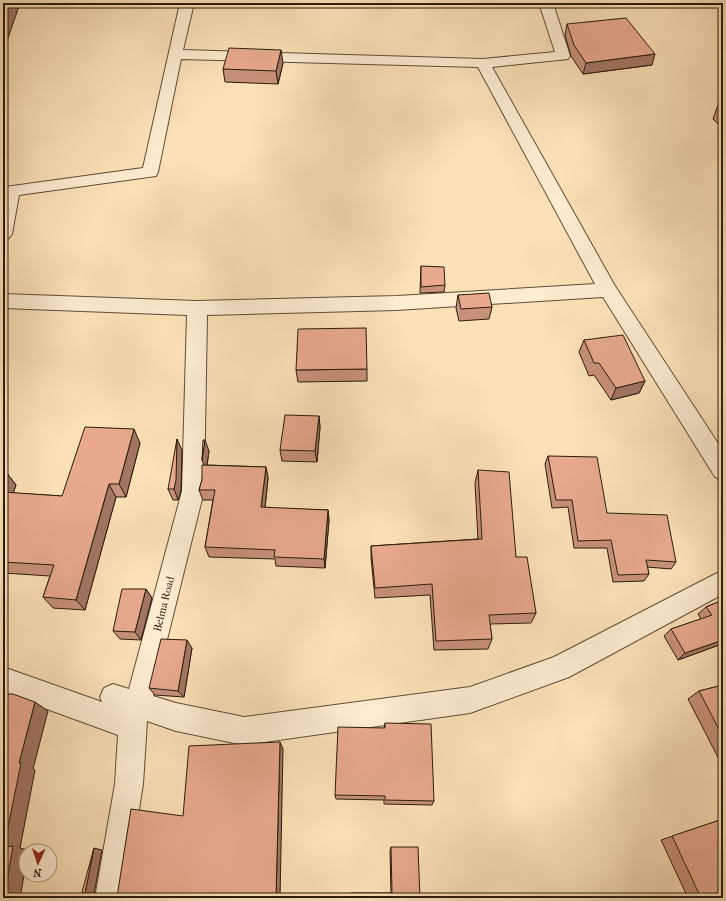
<svg xmlns="http://www.w3.org/2000/svg" width="726" height="901" font-family="'IM FELL French Canon',serif">
	<style>
		.lines { fill: none; stroke-linecap: round; stroke-linejoin: round }
		.minor-casing { stroke: #5e4d38; stroke-width: 2 }
		.minor { fill: #fdecd0; fill-rule: evenodd }
		.wall { fill: #c89179; stroke: #2a1c0d }
		.shaded-wall { fill: #a27663; stroke: #2a1c0d }
		.building { fill: #e8a98d; stroke: #2a1c0d }
		.labels { text-anchor: middle; dominant-baseline: central; stroke-width: 4; stroke-linejoin: round; paint-order: stroke }
		.street-label { font-size: 11px; fill: #2a1c0d; stroke: #fdecd0 }
	</style>
	<rect width="100%" height="100%" fill="#fce1b7"/>
	<filter id="stains"><feTurbulence type="fractalNoise" baseFrequency=".005" numOctaves="4"/><feColorMatrix values="0 0 0 0 .2 0 0 0 0 .09 0 0 0 0 .02 0 0 0 .5 -.17"/></filter>
	<radialGradient id="worn" r=".72"><stop offset=".6" stop-color="#630" stop-opacity="0"/><stop offset="1" stop-color="#630" stop-opacity=".3"/></radialGradient>
	<g class="lines">
		<g class="minor-casing">
			<path id="minor" d="M180,3h14l-11,47 300,9 72,-7 -16,-49h14l17,53 -2,3 -76,8 123,219 108,165v29l-8,-3 -112,-180 -206,13 -190,5 -3,176 -51,205 23,7 68,14 226,-30 84,-30 169,-87v24l-154,83 -99,36 -226,32 -68,-14 -29,-10 -4,63 -18,114h-30l20,-114 3,-49 -115,-42v-26l99,35 -2,-5 4,-9 9,-4 16,5 53,-198 5,-176 -184,-7v-14l194,7 200,-5 198,-12 -117,-217 -297,-8 -23,113 -2,4 -137,19 -7,39 -3,4 -6,2v-50l2,-3 138,-19z"/>
		</g>
		<use href="#minor" class="minor"/>
	</g>
	<g class="wall">
		<path d="M567,24l85,41 -69,9 -12,-18 -6,-21z"/>
		<path d="M283,63l-5,21 -53,-2 -2,-13z"/>
		<path d="M723,104v25l-10,-10 5,-14z"/>
		<path d="M421,266l24,19 -1,7 -24,1z"/>
		<path d="M458,295l34,12 -3,12 -30,2 -3,-13z"/>
		<path d="M584,340l61,41 -6,12 -28,7 -17,-25 -5,1 -10,-24z"/>
		<path d="M367,369v12l-69,1 -2,-12z"/>
		<path d="M319,416l1,11 -3,35 -35,-1 -2,-11z"/>
		<path d="M140,443l-14,54h-10l-31,113 -32,-2 -10,-11 7,-21 -47,-3v-101h3l10,13 -3,8 49,3z"/>
		<path d="M182,450l-1,41 -3,9h-5l-5,-11z"/>
		<path d="M209,451l-2,14 59,2 2,11 -3,30 63,2 1,10 -4,48 -49,-2 -1,-7 -66,-2 -4,-10 8,-47h-10l-4,-10 3,-10 2,-15z"/>
		<path d="M548,456l59,57 69,49 -5,7 -24,-2 2,7 -5,7 -31,1 -6,-34h-33l-6,-41 -16,1 -7,-44z"/>
		<path d="M478,470l38,87 20,56 -5,10 -41,1 2,15 -4,10 -54,1 -4,-55 -55,3 -4,-40v-12l107,-7 -3,-56z"/>
		<path d="M146,589l6,9 -11,42 -21,-1 -7,-8z"/>
		<path d="M723,600v49l-1,1 -3,-5 -41,15 -14,-24 7,-7 30,-10 -3,-5 8,-7z"/>
		<path d="M192,648l-8,49 -29,-2 -6,-7z"/>
		<path d="M723,685v82l-35,-68 11,-8z"/>
		<path d="M385,723l49,78 -2,4 -48,-1v-4l-48,-1 -1,-4 49,-67z"/>
		<path d="M723,819l-20,79h-15l-27,-58z"/>
		<path d="M391,847l29,51 -29,-5 -1,-42z"/>
	</g>
	<g class="shaded-wall">
		<path d="M4,3h16l-15,44 -2,-4v-38z"/>
		<path d="M281,50l2,13 -5,21 -2,-13z"/>
		<path d="M655,54l-3,11 -69,9 3,-11z"/>
		<path d="M645,381l-6,12 -28,7 5,-12z"/>
		<path d="M319,416l1,11 -3,35 -2,-11z"/>
		<path d="M134,429l6,14 -14,54 -7,-13z"/>
		<path d="M177,439l5,11 -1,41 -3,9 -4,-11z"/>
		<path d="M205,440l4,11 -3,20 -4,-11z"/>
		<path d="M266,467l2,11 -4,40 -3,-11z"/>
		<path d="M6,472l10,13 -7,20 -6,-7v-18z"/>
		<path d="M109,484l7,13 -31,113 -9,-10z"/>
		<path d="M328,510l1,10 -4,48 -1,-9z"/>
		<path d="M146,589l6,9 -11,42 -6,-8z"/>
		<path d="M187,640l5,8 -8,49 -6,-6z"/>
		<path d="M723,640v2l-4,3 -41,15 7,-7z"/>
		<path d="M35,702l13,9 -15,58 2,1 -15,78 8,2v1h-2v13l-6,34h-16v-51l15,-84z"/>
		<path d="M280,742l3,7 -3,149h-4z"/>
		<path d="M94,848l8,2 -8,44 -9,-1z"/>
	</g>
	<g class="building">
		<path d="M626,18l29,36 -69,9 -12,-18 -7,-21z"/>
		<path d="M229,48l52,2 -5,21 -53,-2z"/>
		<path d="M723,104v6l-5,-5z"/>
		<path d="M421,266l23,1 1,18 -24,2z"/>
		<path d="M489,293l3,14 -31,2 -3,-14z"/>
		<path d="M366,328l1,41 -71,1 2,-41z"/>
		<path d="M623,335l22,46 -29,7 -17,-25h-5l-10,-23z"/>
		<path d="M285,415l34,1 -4,35 -35,-1z"/>
		<path d="M85,427l49,2 -15,55h-10l-33,116 -33,-3 11,-32 -51,-3v-70l59,4z"/>
		<path d="M177,439l-1,41 -2,9h-6z"/>
		<path d="M203,440h2l-3,20z"/>
		<path d="M548,456l49,1 10,56 60,2 9,47 -30,-2 3,14 -31,1 -7,-35 -33,1 -6,-41h-16z"/>
		<path d="M202,465l64,2 -5,40 67,3 -4,49 -50,-2 1,-7 -70,-3 10,-57h-16l3,-10z"/>
		<path d="M478,470l31,2 7,85h11l9,56 -47,2 3,24 -56,2 -4,-57 -57,4 -4,-42 111,-7z"/>
		<path d="M3,472h3l-3,8z"/>
		<path d="M122,589h24l-11,43 -22,-1z"/>
		<path d="M723,600v40l-38,13 -14,-24 41,-14 -6,-8z"/>
		<path d="M161,639l26,1 -9,51 -29,-3z"/>
		<path d="M723,685v52l-24,-46z"/>
		<path d="M8,694h5l22,8 -16,61h2l-17,84 9,-1 -9,52h-1v-187z"/>
		<path d="M385,723l46,1 3,77 -49,-1v-4l-50,-1 3,-68 47,1z"/>
		<path d="M280,742l-4,156h-148l-11,-1 14,-88 52,7 6,-70z"/>
		<path d="M723,819v72l-20,7h-2l-29,-62z"/>
		<path d="M391,847h27l2,51h-69v-5h41z"/>
		<path d="M94,848l-9,45 -3,-1z"/>
	</g>
	<g class="labels">
		<g class="street-label">
			<text transform="translate(164 604) rotate(-76)">Belma Road</text>
		</g>
	</g>
	<rect width="726" height="901" fill="none" stroke="#fce1b7" stroke-width="16"/>
	<rect x="4" y="4" width="718" height="893" fill="none" stroke="#2a1c0d" stroke-width="2"/>
	<rect x="8" y="8" width="710" height="885" fill="none" stroke="#2a1c0d"/>
	<g transform="translate(38 863) rotate(183)"><circle r="19" fill="#fdecd0" stroke="#a99982"/>
	<path d="M0-3L7 15L0 10L-7 15Z" fill="#8f2418"/>
	<text y="-6" font-size="11" font-weight="bold" text-anchor="middle" fill="#2a1c0d">N</text>
	</g>
	<rect width="100%" height="100%" filter="url(#stains)"/>
	<rect width="100%" height="100%" fill="url(#worn)"/>
</svg>
